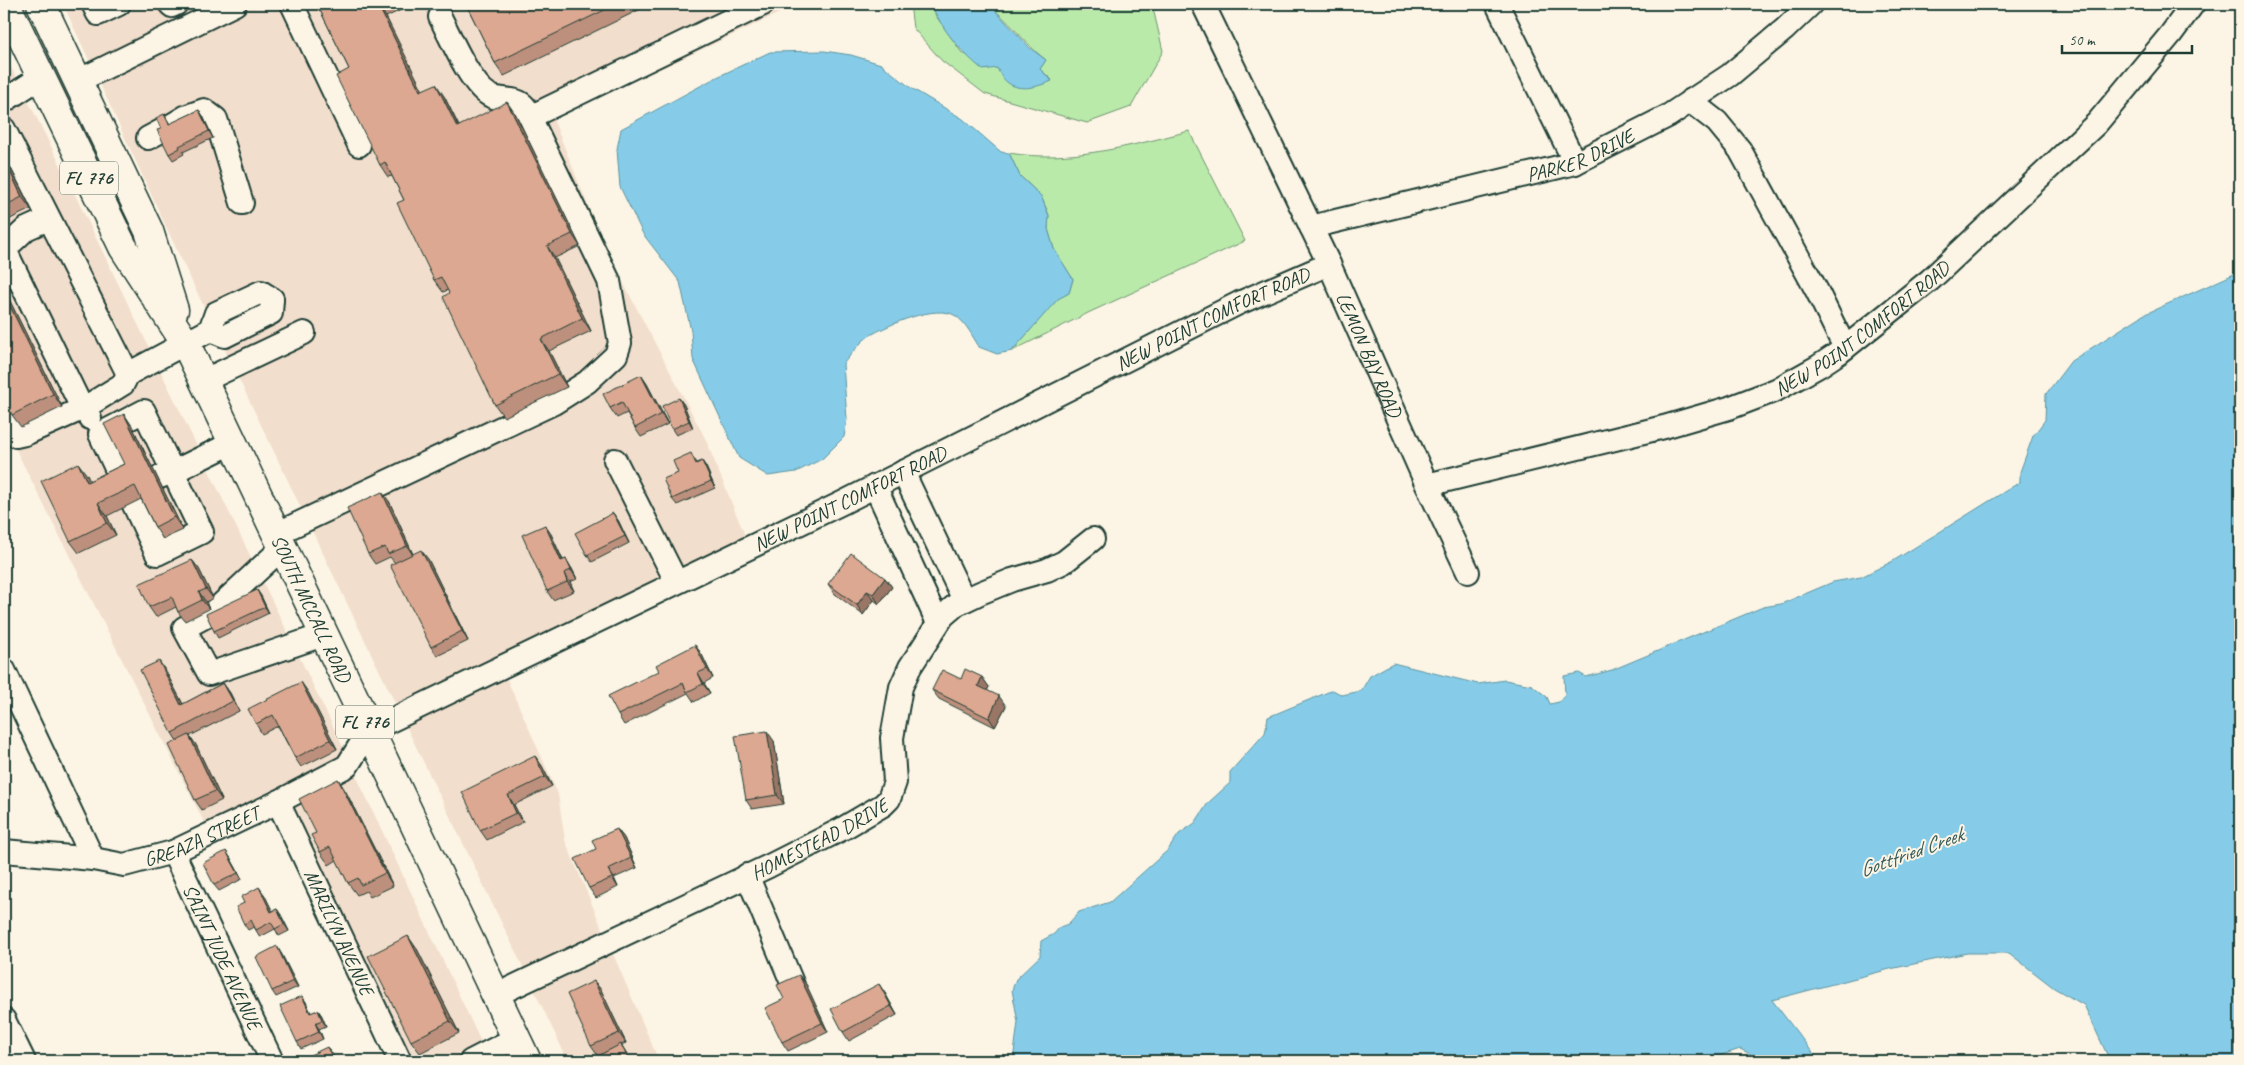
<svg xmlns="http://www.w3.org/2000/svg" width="2244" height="1065" font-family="Caveat,sans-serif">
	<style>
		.built { fill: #f2decc }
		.green { fill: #baeaaa; stroke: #6c946f }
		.water { fill: #86cce8; stroke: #5d93a0 }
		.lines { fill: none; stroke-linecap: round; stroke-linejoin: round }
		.minor-casing { stroke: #1f3d34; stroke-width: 26 }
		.major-casing { stroke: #1f3d34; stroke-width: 31 }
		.minor { stroke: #fcf5e5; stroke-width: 22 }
		.major { stroke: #fcf5e5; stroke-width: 28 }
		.wall { fill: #bd907d; stroke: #1f3d34 }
		.shaded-wall { fill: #9a7666; stroke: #1f3d34 }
		.building { fill: #dca891; stroke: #1f3d34 }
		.labels { text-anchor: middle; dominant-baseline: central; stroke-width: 4; stroke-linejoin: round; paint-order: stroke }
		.shield { fill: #fcf5e5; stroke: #617469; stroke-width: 1 }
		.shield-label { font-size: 19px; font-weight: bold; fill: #1f3d34 }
		.street-label { font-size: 20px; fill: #1f3d34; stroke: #fcf5e5 }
		.water-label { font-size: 21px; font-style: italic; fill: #345a58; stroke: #fcf5e5 }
	</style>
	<rect width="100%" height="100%" fill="#fcf5e5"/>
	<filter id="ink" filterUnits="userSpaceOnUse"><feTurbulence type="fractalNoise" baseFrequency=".02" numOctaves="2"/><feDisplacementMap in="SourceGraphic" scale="10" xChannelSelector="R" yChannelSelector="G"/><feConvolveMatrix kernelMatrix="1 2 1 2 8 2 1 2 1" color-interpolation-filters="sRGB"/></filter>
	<g filter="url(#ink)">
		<g class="built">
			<path d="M63,4h736l-246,115 53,131 99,188 41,100 -349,169 -216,-448z"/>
			<path d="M4,53l59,117 282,581 -5,8 -134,67 -202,-400z"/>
			<path d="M505,675l53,119 7,46 39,93 -79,38 -120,-247z"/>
			<path d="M354,771l136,290h-79l-120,-255z"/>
			<path d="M611,949l48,112h-91l-35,-73z"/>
		</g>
		<g class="green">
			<path d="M910,4h21l5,12 26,37 35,15 55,12 -12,-11 6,-9c-22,-16 -37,-42 -60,-56h166l11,47 -32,56 -44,16 -102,-29 -43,-33 -29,-33z"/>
			<path d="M1189,131l56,110 -155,71 -78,39 46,-53 11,-5 4,-14 -19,-30 -6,-20 1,-14 -8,-19 -21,-20 -11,-23c60,10 122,-7 180,-22z"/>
		</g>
		<g class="water">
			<path d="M931,4h55l5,2 39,42 16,12 -6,9 12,12c-22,9 -44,13 -55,-13l-14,2c-22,-18 -41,-40 -52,-66z"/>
			<path d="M824,51l27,4 30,9 30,24 52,31 38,33 8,1 11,23 21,20 8,20 -1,13 6,20 19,30 -4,14 -11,6 -46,52 -15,3 -18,-7c-6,-10 -13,-24 -23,-31 -20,-13 -68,9 -87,20 -10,7 -18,19 -26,28l4,55 -3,18 -22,22 -26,13 -28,4 -29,-18 -46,-99 -2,-28 -11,-49 -37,-48 -23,-47 -3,-38 4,-20 94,-51 55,-26z"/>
			<path d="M2240,269v792h-130l-26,-56 -30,-17 -45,-35h-42l-77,16 -118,31 47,61h-54l-25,-12 -21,7 -7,5h-699l5,-39 -6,-32 4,-11 24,-23 1,-15 13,-7 6,-7 8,-3 11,-12 31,-10 58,-52 11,-16 16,-11 13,-20 22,-20v-11l35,-39 3,-16 65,-27 9,5 19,-4 9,-15 23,-13 85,21 27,-4 27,5 15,12 3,7 9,-2 6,-7 -1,-19 15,-3 7,4 26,-7 151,-63 18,-3 52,-22 28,-5 32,-16 127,-79v-10l13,-36 12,-16 1,-26 25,-33 72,-46 91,-41z"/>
		</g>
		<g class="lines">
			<g class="minor-casing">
				<g id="minor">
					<path d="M93,4l5,10 21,-10"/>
					<path d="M170,4l2,2 4,-2"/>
					<path d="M292,4l67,141"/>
					<path id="s1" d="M1203,4l126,260 98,221 41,87"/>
					<path d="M1497,4l78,159"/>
					<path d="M78,81l157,-77"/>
					<path d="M4,101l37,-24"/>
					<path d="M1690,101l27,21 23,28 77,141 28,57"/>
					<path d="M530,117l233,-113"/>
					<path d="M172,125l15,-9 17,-6 12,9 26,84"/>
					<path d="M4,129l124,245"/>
					<path d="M148,138l15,-8"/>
					<path d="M48,219l-22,10 -19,18 1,9 73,150 3,2 39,-24 5,-10 82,-44 6,-17 45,-21 11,7"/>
					<path id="s2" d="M1311,227l264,-64 93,-47 62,-41 55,-46 26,-25"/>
					<path d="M210,330l15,6 46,-23 1,-14"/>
					<path d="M203,381l101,-48"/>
					<path d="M4,414l12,22 9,-2 59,-26 6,10"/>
					<path d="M615,460l61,121"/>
					<path d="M903,472l61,128"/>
					<path d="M122,481l-22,-47 44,-23 29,61 -16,6"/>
					<path id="s3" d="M1427,485l237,-58 65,-19 47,-18 43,-24 21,-14 90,-72 167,-157 74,-89 22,-30"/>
					<path d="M875,486l63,137"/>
					<path d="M133,503l24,51 45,-22 -29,-60 59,-29"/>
					<path d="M276,534l278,-131 33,-21 29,-27 4,-12 -11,-62 -84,-174c-8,-11 -25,-5 -36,-12 -19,-11 -38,-57 -49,-78"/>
					<path d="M282,548l-70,65 -28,15 25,46 114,-39"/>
					<path d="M4,670l89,189"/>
					<path id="s4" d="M278,802l122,259"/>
					<path id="s5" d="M4,851l89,8 31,6 49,-13 105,-50 69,-36 22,-35 473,-228 397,-200 90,-39"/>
					<path id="s6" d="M173,852l99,209"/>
					<path d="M747,875l46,110"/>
					<path id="s7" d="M496,995l273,-129 73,-37 41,-24 6,-6 6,-17 -3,-44 9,-51 9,-20 33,-51 14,-12 23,-11 32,-13 35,-10 17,-8 29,-23"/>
					<path d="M4,1020l20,41"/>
					<path d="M471,1061l45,-23"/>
				</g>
			</g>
			<g class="major-casing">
				<g id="major">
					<path id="s8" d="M6,4l117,243 63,97 341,717"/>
					<path d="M41,4l108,227 25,79"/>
				</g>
			</g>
			<use href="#minor" class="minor"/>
			<use href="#major" class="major"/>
		</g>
		<g class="wall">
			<path d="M317,4h97l-28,13 36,73 22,6 15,30 57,-11 64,131 -25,12 36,73 -42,20 18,36 -63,30 -9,-12 -46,-112 -1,-3 -5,2 -9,-12 -30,-80 -12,-24 -4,1 -8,-12 -31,-96z"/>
			<path d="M466,4h185l-147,72 -9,-13z"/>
			<path d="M199,110l4,6 10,22 -30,14 1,2 -11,6 -4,-6 -8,-25 3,-15 6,10z"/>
			<path d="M4,158l6,9 21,42 -27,13z"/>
			<path d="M4,289l58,118 -41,20 -9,-12z"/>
			<path d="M641,375l6,9 21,40 -27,13 -6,-9 -8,-15 -10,5 -7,-10z"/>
			<path d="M679,398l5,7 9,23 -17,7 -4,-6z"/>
			<path d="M124,414l8,12 51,104 -20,9 -8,-12 -14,-28 -34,17 9,19 -37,18 -9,-12 17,-66 2,6 35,-17z"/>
			<path d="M695,460l2,3 5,-2 4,6 9,21 -38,17 -5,-6 6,-26z"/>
			<path d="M389,501l24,53 15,5 40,82 -31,15 -6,-9 -36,-84 -5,-6 -15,7 -7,-10z"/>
			<path d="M618,520l11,23 -37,19 -5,-7z"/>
			<path d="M551,534l12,26 3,-1 6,10 5,10 -7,3 4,9 -21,9 -6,-9z"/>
			<path d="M192,560l7,9 14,29 -7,4 3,7 -24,12 -7,-9 -2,-5 -20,10 -7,-10z"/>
			<path d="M885,578l7,9 -13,17 -5,-4 -11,15 -28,-21 -7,-10z"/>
			<path d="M257,590l4,6 8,17 -51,25 -4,-7z"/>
			<path d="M695,645l7,10 11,23 -9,5 6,10 -16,9 -6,-9 -64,32 -6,-10 41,-44z"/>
			<path d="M165,670l18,34 40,-21 7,10 9,18 -49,25 6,9 26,55 -20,10 -7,-10 -18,-59 -5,-8z"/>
			<path d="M982,677l7,10 -2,3 19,16 -11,21 -56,-28 -7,-9 29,-11z"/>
			<path d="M308,692l29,57 -36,18 -6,-9 -17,-32 -16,8 -6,-10z"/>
			<path d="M774,741l10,63 -32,5 -6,-9z"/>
			<path d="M535,756l7,10 10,20 -38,19 9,17 -36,18 -7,-10z"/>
			<path d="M338,779l8,13 47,94 -23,11 -4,-6 -9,4 -9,-12 -11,-23 -8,5 -9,-13 -4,-19z"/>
			<path d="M617,829l7,9 13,30 -23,10 4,9 -22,11 -7,-10 7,-39z"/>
			<path d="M230,857l12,22 -23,12 -5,-6z"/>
			<path d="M264,894l8,17 5,-2 4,6 8,16 -10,5 -4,-7 -15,8 -6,-10 -6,3 -4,-6z"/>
			<path d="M417,949l42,84 -39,20 -9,-12z"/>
			<path d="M281,953l17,34 -22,10 -4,-6z"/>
			<path d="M594,981l7,9 25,53 -5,2 6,9 -17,-4 -12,6 -7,-10z"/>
			<path d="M806,984l22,48 -40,19 -6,-9 2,-43z"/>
			<path d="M885,993l12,22 -48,26 -6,-9z"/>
			<path d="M302,996l4,6 5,11 7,-3 4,6 4,10 -7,3 4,10 -22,10 -4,-7z"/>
		</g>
		<g class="shaded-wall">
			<path d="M378,5l8,12 43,86 -9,-12z"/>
			<path d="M436,84l8,12 21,44 -8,-13z"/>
			<path d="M507,102l9,13 64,131 -8,-12z"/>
			<path d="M199,110l4,6 10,22 -4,-7z"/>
			<path d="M4,158l6,9 21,42 -9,-12z"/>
			<path d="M547,246l8,12 36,73 -9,-13z"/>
			<path d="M4,289l58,118 -9,-13 -49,-100z"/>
			<path d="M541,339l8,12 18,36 -9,-13z"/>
			<path d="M641,375l6,9 21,40 -7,-10z"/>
			<path d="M679,398l5,7 9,23 -4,-7z"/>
			<path d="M124,414l8,12 51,104 -9,-13z"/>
			<path d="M702,461l4,6 9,21 -4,-7z"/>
			<path d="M78,463l9,12 9,19 -9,-12z"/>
			<path d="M382,492l7,9 24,54 -6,-9z"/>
			<path d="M98,503l9,13 9,19 -9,-12z"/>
			<path d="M613,513l5,7 11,23 -4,-7z"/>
			<path d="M545,525l6,9 16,37 -6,-10z"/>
			<path d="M421,550l7,9 40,82 -6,-10z"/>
			<path d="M566,559l6,10 5,10 -6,-9z"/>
			<path d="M192,560l7,9 14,29 -7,-9z"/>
			<path d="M564,573l6,9 4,9 -7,-9z"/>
			<path d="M885,578l7,9 -13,17 -6,-10z"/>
			<path d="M257,590l4,6 8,17 -4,-6z"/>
			<path d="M867,591l7,9 -11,15 -6,-10z"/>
			<path d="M199,592l7,10 3,7 -7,-9z"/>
			<path d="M695,645l7,10 11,23 -6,-9z"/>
			<path d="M159,661l6,9 23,44 -7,-9z"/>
			<path d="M698,673l12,20 -7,-9z"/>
			<path d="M982,677l7,10 -4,8 -7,-9z"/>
			<path d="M301,682l7,10 29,57 -7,-9z"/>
			<path d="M223,683l7,10 9,18 -6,-10z"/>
			<path d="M999,696l7,10 -11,21 -6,-9z"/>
			<path d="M767,731l7,10 10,63 -7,-9z"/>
			<path d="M189,735l7,10 26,55 -7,-9z"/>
			<path d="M535,756l7,10 10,20 -7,-9z"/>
			<path d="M338,779l8,13 47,94 -8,-13z"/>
			<path d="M508,795l6,10 9,17 -7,-9z"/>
			<path d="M617,829l7,9 13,30 -6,-10z"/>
			<path d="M226,851l4,6 12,22 -4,-6z"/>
			<path d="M608,869l6,9 4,9 -6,-9z"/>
			<path d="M259,887l5,7 12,24 -5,-6z"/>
			<path d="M277,909l4,6 8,16 -5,-7z"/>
			<path d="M408,936l9,13 42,84 -9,-12z"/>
			<path d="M277,946l4,7 17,34 -5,-6z"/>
			<path d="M799,975l7,9 22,48 -6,-9z"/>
			<path d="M594,981l7,9 25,53 -7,-10z"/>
			<path d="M879,984l6,9 12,22 -6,-9z"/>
			<path d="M302,996l4,6 8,18 -4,-7z"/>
			<path d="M318,1010l4,6 4,10 -4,-6z"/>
			<path d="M315,1023l4,6 4,10 -4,-7z"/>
			<path d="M621,1044l6,10 4,7h-2z"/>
			<path d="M327,1047l5,6 4,8h-2z"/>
		</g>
		<g class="building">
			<path d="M317,4h63l-2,1 42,86 16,-7 21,43 50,-25 65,132 -25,12 35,72 -41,21 17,35 -63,31 -52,-108 6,-4 -8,-16 -7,3 -37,-77 7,-3 -19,-38 -5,3 -44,-89 13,-7z"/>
			<path d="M466,4h151l-122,59z"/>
			<path d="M199,110l10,21 -30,15 1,2 -11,6 -12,-24 4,-1 -5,-11 8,-4 5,10z"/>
			<path d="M4,159l18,38 -18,9z"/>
			<path d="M4,294l49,100 -41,21 -8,-17z"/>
			<path d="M641,375l20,39 -26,14 -13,-26 -12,6 -7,-14z"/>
			<path d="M679,398l10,23 -17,8 -10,-23z"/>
			<path d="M124,414l50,103 -19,10 -20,-41 -37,17 9,20 -37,18 -29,-60 37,-18 9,19 37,-18 -20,-40z"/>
			<path d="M691,453l5,11 6,-3 9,20 -39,18 -9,-20 15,-6 -5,-12z"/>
			<path d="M382,492l25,54 -19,8 -3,-7 -17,7 -21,-46z"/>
			<path d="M613,513l12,23 -38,19 -12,-22z"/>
			<path d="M545,525l16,36 5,-2 5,11 -7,3 3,9 -20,9 -25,-56z"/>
			<path d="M421,550l41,81 -31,16 -41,-82z"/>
			<path d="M851,553l34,25 -12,16 -6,-3 -10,14 -29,-21z"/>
			<path d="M192,560l14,29 -7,3 3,8 -24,12 -6,-15 -23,10 -10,-23z"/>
			<path d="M257,590l8,17 -51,24 -8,-17z"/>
			<path d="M695,645l12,24 -9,4 5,11 -16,8 -4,-9 -65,32 -10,-19 51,-25 -3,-6z"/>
			<path d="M159,661l22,44 42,-22 10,18 -61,32 -32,-63z"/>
			<path d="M965,669l17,8 -4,9 21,10 -10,22 -57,-28 10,-20 19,9z"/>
			<path d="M301,682l29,58 -35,18 -22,-43 -17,9 -8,-15z"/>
			<path d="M767,731l10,64 -31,5 -11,-64z"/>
			<path d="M189,735l26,56 -20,9 -26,-55z"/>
			<path d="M535,756l10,21 -37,18 8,18 -36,17 -18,-38z"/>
			<path d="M338,779l47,94 -24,12 -3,-7 -10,5 -18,-36 -10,5 -9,-17 5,-2 -17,-34z"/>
			<path d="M617,829l14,29 -23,11 4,9 -23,10 -14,-29 21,-10 -4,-9z"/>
			<path d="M226,851l12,22 -24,12 -11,-22z"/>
			<path d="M259,887l12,25 6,-3 7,15 -9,5 -4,-7 -15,8 -5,-10 -7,4 -8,-17 8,-4 -3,-6z"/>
			<path d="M408,936l42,85 -39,20 -43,-85z"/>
			<path d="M277,946l16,35 -21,10 -16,-34z"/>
			<path d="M799,975l23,48 -40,19 -17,-34 19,-9 -7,-14z"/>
			<path d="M594,981l25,52 -28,13 -24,-52z"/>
			<path d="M879,984l12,22 -48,26 -12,-23z"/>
			<path d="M302,996l8,17 8,-3 4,10 -7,3 4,9 -22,10 -17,-36z"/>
			<path d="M621,1044l8,17h-31l-2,-4z"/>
			<path d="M327,1047l7,14h-26l-2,-4z"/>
		</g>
	</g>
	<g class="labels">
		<g class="shield">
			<rect x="60" y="161.5" width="58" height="33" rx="4"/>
			<rect x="336" y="705.5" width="58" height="33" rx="4"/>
		</g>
		<g class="shield-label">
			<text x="89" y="178">FL 776</text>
			<text x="365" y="722">FL 776</text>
		</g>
		<g class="street-label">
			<text stroke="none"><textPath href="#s2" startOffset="279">PARKER DRIVE</textPath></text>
			<text stroke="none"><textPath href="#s5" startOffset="1346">NEW POINT COMFORT ROAD</textPath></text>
			<text stroke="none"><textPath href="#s3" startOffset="468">NEW POINT COMFORT ROAD</textPath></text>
			<text stroke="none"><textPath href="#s1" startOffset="388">LEMON BAY ROAD</textPath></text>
			<text stroke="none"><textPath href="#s5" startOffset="941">NEW POINT COMFORT ROAD</textPath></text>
			<text stroke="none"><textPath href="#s8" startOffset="678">SOUTH MCCALL ROAD</textPath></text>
			<text stroke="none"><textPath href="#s5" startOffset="204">GREAZA STREET</textPath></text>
			<text stroke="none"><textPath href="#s7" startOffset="359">HOMESTEAD DRIVE</textPath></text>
			<text stroke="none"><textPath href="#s4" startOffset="144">MARILYN AVENUE</textPath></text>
			<text stroke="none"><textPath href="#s6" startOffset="116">SAINT JUDE AVENUE</textPath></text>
		</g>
		<g class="water-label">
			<text transform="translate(1911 852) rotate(-20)">Gottfried Creek</text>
		</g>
	</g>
	<rect width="2244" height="1065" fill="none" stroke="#fcf5e5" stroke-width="20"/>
	<rect x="10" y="10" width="2224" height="1045" fill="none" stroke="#1f3d34" stroke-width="2" filter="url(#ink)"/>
	<path d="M2062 45v8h130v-8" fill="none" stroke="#1f3d34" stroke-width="2.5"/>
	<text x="2069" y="45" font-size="15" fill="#1f3d34" stroke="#fcf5e5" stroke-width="4" paint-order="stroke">50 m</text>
</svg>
